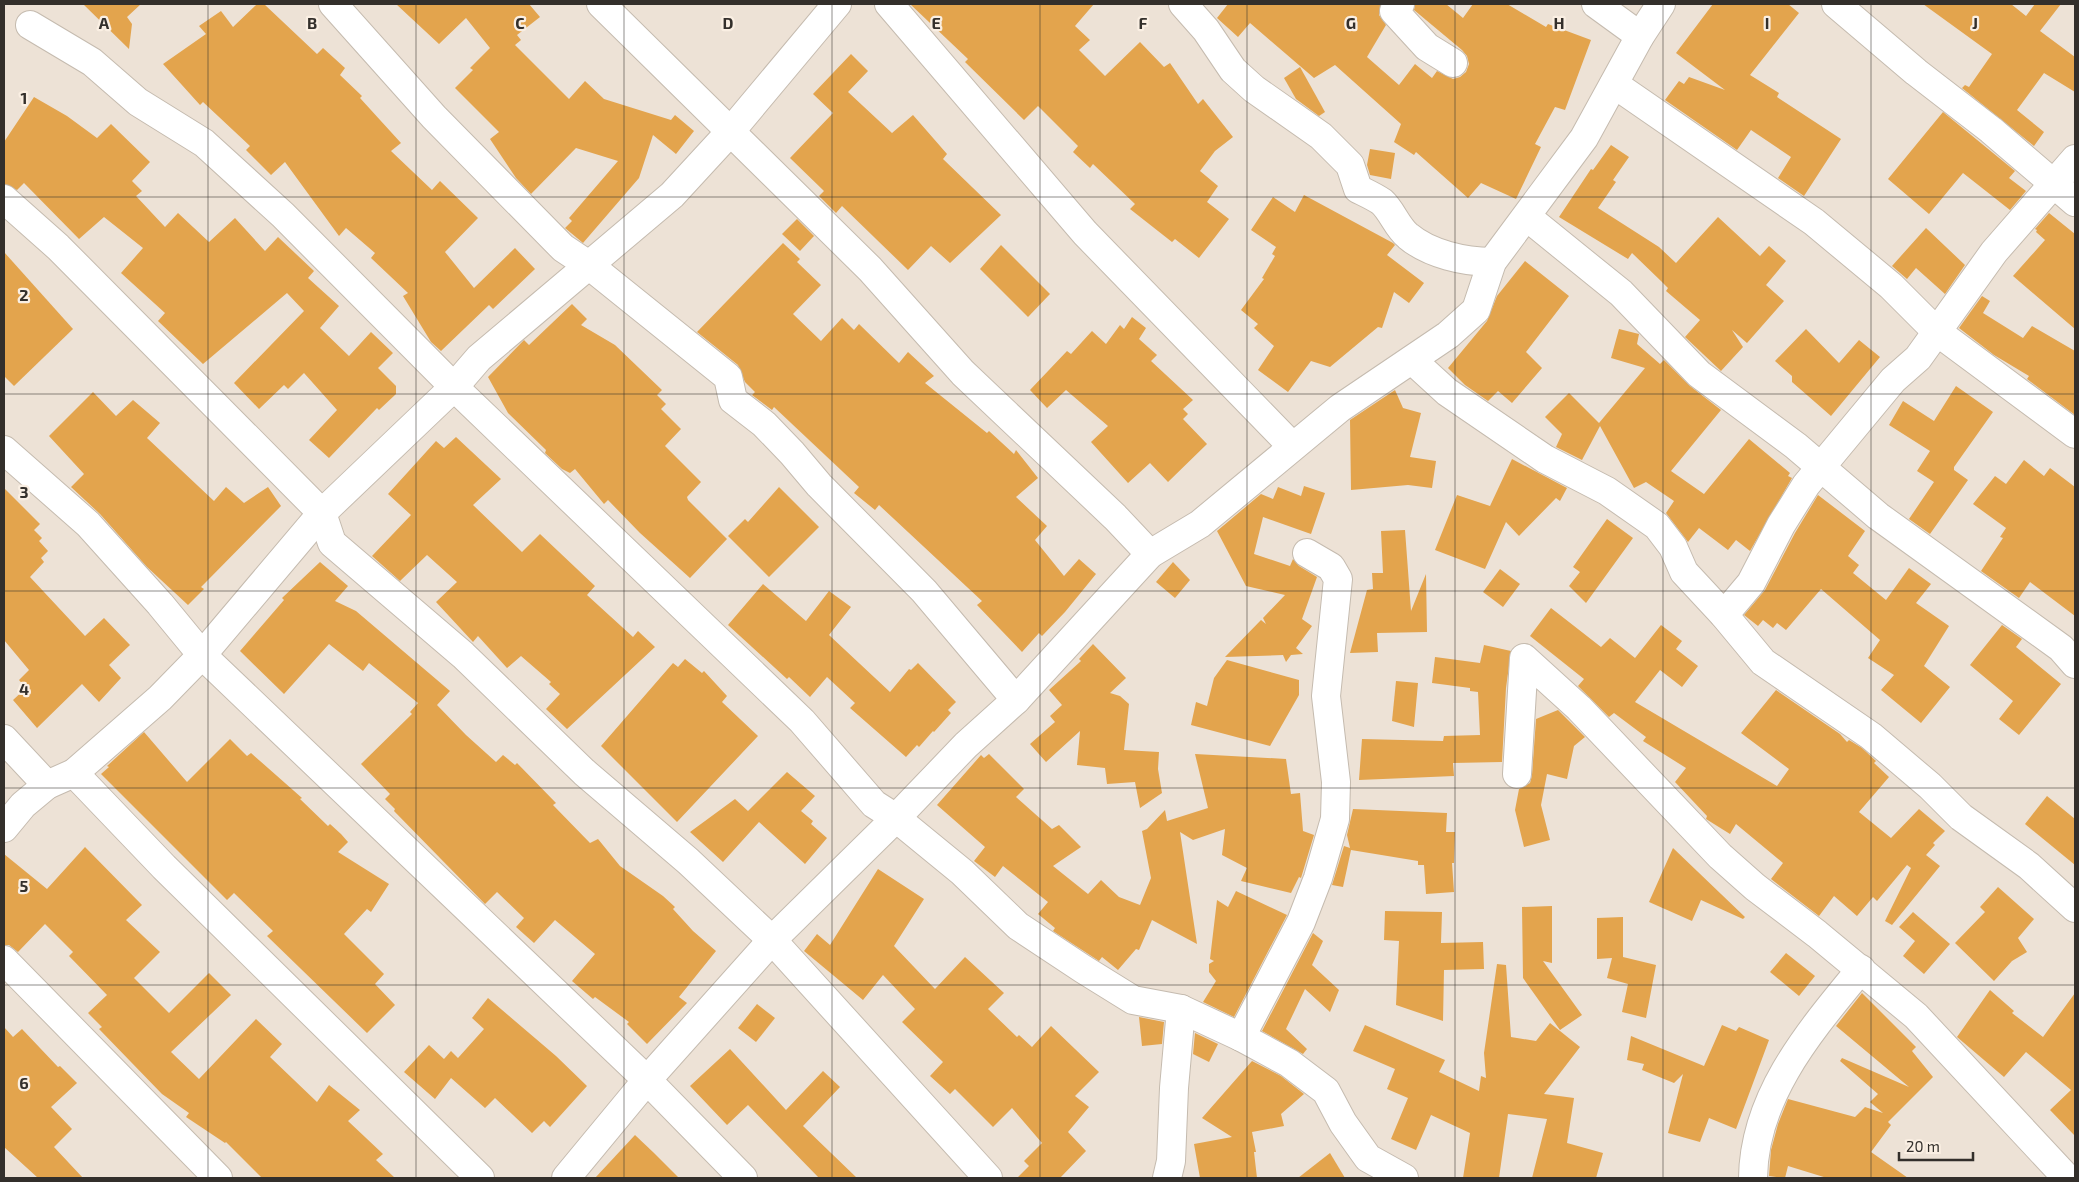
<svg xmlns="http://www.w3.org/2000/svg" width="2079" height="1182" font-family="'Exo 2',sans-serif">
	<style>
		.building { fill: #e3a44d }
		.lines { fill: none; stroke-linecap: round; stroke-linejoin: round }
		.minor-casing { stroke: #c5bbaf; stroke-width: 30 }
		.tertiary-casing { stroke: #c5bbaf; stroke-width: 30 }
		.minor { stroke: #fff; stroke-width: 28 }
		.tertiary { stroke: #fff; stroke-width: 28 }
		.grid { fill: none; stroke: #332f2b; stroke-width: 1; stroke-opacity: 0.55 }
		.grid-label { font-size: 16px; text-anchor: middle; font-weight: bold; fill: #332f2b; stroke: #faefe3; stroke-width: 4.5; stroke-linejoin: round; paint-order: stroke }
	</style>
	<rect width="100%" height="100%" fill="#ede2d6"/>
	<g class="building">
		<path d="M83,4h58l-14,13 5,7 -3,25z"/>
		<path d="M257,4h7l53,50 6,-6 22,20 -5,7 22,21 -2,2 41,45 -10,8 41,39 8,-9 38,37 -33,34 29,36 41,-40 20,21 -42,40 -4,-4 -48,46 -10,-9 -28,-46 5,-3 -37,-35 4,-5 -29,-25 -7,8 -54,-74 -14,13 -25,-25 4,-4 -47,-44 -3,3 -37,-41 43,-30 -7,-8 22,-15 12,16z"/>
		<path d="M396,4h133l11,13 -23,18 4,5 -6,5 54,54 16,-18 19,18 67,21 4,-5 19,16 -18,23 -23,-19 -14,43 -56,65 -18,-15 7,-7 -3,-3 49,-57 -42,-13 -45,46 -15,-16 -26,-39 9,-7 -44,-44 18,-18 -3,-2 20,-20 -24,-30 -27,26z"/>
		<path d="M910,4h184l-19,22 15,14 -11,10 26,26 35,-34 24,25 6,-4 28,41 5,-5 30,38 -18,14 -15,20 18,15 -11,16 22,17 -30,39 -24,-19 -3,3 -42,-33 5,-5 -42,-40 -3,4 -17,-16 5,-6 -40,-40 -14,14 -59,-58 3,-3z"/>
		<path d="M1228,4h153l-2,11 7,10 -19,32 32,28 16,-21 17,14 5,-7 16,8 7,-2 6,-5 3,-8 -2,-8 -5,-6 -48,-40 1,-6h31l17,14 10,-14h34l39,23 2,-3 43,16 -26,70 -10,-3 -20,37 6,3 -25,52 -35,-16 -13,15 -52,-46 -2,3 -20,-13 7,-18 -66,-59 -21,13 -64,-55 -12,14 -21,-19z"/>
		<path d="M1713,4h75l11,9 -49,62 29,18 -2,4 64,42 -37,57 -26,-18 13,-21 -40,-27 -14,20 -72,-50 14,-19 5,3 5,-7 36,13 -49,-37z"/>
		<path d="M1923,4h88l15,12 9,-12h26l-21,27 35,26v35l-31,-19 -27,37 27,22 -10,14 -72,-58 3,-3 4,2 23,-33z"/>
		<path d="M851,54l17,17 -20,21 44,41 21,-18 34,39 -4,5 58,56 -51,48 -19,-17 -23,24 -66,-64 -6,7 -17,-17 5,-5 -34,-33 43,-45 -20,-19z"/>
		<path d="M1300,67l25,45 -6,4 -23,-17 -12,-21z"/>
		<path d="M34,97l33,19 30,22 14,-14 39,38 -18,19 10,10 -6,5 29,31 13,-14 31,29 26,-24 30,33 13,-14 36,34 -6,7 31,28 -19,22 29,28 22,-24 22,21 -15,15 18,18v8l-17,16 -2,-2 -48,50 -20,-18 28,-30 -33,-37 -16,16 -4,-4 -25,24 -25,-26 70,-72 -17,-18 -84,71 -45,-43 7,-8 -44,-40 22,-25 -39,-31 -25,22 -55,-56 -7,7 -13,-6v-42z"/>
		<path d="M1943,112l72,59 -6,7 17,13 -16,19 -47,-37 -34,41 -41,-35z"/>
		<path d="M1611,145l18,12 -16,23 3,2 -18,26 61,39 17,16 42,-46 42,39 9,-10 17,15 -20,24 18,16 -37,42 -15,-13 11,17 -22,24 -36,-34 15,-17 -34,-29 2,-3 -7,-7 -29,-28 -4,6 -69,-42 32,-48 2,1z"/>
		<path d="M1370,149l25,4 -4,26 -21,-4 -3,-10z"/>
		<path d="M1304,195l89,48 2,2 -8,10 37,28 -15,20 -15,-11 -12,36 -4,-1 -48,40 -19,-6 -23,31 -30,-22 16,-24 -20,-18 4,-4 -17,-14 23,-31 -2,-1 13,-22 -3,-2 4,-7 -25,-17 22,-33 22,15z"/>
		<path d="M2049,213l26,21v95l-62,-53 32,-36 -9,-8 1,-2 -2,-1z"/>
		<path d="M797,219l17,17 -14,15 -18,-17z"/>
		<path d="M1926,228l39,37 -20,29 -29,-26 -9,11 -15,-13z"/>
		<path d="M783,243l17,16 -3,3 24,23 -28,29 28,27 21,-23 12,12 5,-6 40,39 9,-11 26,24 -9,7 62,50 2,-2 25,23 2,-4 22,28 -22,19 31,29 -12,14 29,36 15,-17 17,15 -31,38 -23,24 -3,-3 -17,19 -45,-47 5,-4 -103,-96 -4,5 -21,-17 5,-6 -85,-80 -2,3 -20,-15 3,-3 -10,-10 -7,-17 -41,-33z"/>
		<path d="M1001,245l49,49 -22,23 -48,-48z"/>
		<path d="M4,252l69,77 -59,57 -10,-10z"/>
		<path d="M1525,261l44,35 -43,56 16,16 -30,35 -14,-12 -10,10 -23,-16 -17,-17 39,-47 10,-25z"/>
		<path d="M1982,296l8,5 -7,12 40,25 9,-12 43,25v64l-48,-36 2,-3 -35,-21 -35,-27z"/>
		<path d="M572,304l15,15 -6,6 34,20 47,45 -5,5 9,9 -5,5 20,20 -16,17 36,36 -14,15 1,3 39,39 -37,39 -50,-45 -32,-33 -4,4 -29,-35 -5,4 -8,-4 -17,-16 1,-3 -38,-37 -20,-36 36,-37 5,5z"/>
		<path d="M1132,317l14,11 -7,11 18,16 -6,6 42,39 -10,9 5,5 -5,5 24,25 -39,38 -18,-19 -22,20 -37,-41 17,-16 -42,-36 -19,18 -17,-18 37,-39 4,3 21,-23 14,13 14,-19 4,4z"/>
		<path d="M1619,329l20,5 -2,10 23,20 4,-4 26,26 31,24 -50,61 33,23 45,-55 41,34 -2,3 4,2 -42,73 -14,-11 -8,10 -29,-22 -11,14 -22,-29 8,-12 -28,-19 -12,6 -34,-62 -18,34 -26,-13 6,-13 -17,-17 24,-24 30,30 46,-55 -34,-10z"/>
		<path d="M1806,329l33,34 20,-23 21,17 -49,59 -39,-34v-6l-17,-15z"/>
		<path d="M1956,386l37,26 -39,55v3l14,10 -38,54 -21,-15 25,-37 -17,-11 13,-20 -41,-26 14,-24 31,20z"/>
		<path d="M1395,390l8,18 18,5 -11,44 26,4 -4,27 -24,-3 -57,5 -1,-70z"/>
		<path d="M93,392l23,24 17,-16 27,23 -13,15 67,63 12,-14 18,16 24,-16 13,19 -74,75 -6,6 3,2 -16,16 -41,-38 -47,-53 -29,-27 13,-13 -35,-38z"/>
		<path d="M456,437l45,42 -28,26 49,47 18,-18 55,52 -8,9 46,42 5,-6 17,16 -88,82 -21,-20 14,-15 -11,-10 2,-2 -30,-26 -14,12 -29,-32 -5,6 -37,-40 21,-20 -30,-27 -27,26 -28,-25 39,-41 -23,-21 48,-53 8,7z"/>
		<path d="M1512,459l55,29 -7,13 -4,-3 -37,38 -13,-14 -21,47 -50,-19 22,-55 33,11z"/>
		<path d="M2024,460l20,16 6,-8 25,19v129l-45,-34 -11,16 -38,-27 22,-33 -3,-1 6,-9 -33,-24 22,-28 11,8z"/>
		<path d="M1304,486l21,7 -14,41 -48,-17 -9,37 36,12 3,-7 6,7 18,11 -15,42 10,7 -16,22 7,6 -12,1 -5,7 -3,-7 -58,2 36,-37 5,4 -3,-6 22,-23 -39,-9 -29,-55 44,-37 12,5 5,-12 23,9z"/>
		<path d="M779,487l40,40 -50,50 -41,-41 17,-17 3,3z"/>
		<path d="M4,488l36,36 -6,6 8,8 -3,3 9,10 -7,7 3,4 -14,15 55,59 19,-18 26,27 -21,20 12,13 -22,24 -17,-18 -45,44 -24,-28 13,-12 -7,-8 10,-10 -25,-30z"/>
		<path d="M1818,495l47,36 -17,25 11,9 -6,8 33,27 23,-32 22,16 -15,19 33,23 -25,40 26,21 -29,36 -40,-33 13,-15 -26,-17 12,-18 -59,-51 -35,41 -9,-7 -4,5 -10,-8 -5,6 -14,-11 21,-25 30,-57z"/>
		<path d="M1607,519l26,19 -47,65 -17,-17 11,-14 -7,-5z"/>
		<path d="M1405,530l6,81 15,-37 1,58 -50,1 1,19 -28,1 17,-63 6,-1 -1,-16h11l-2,-42z"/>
		<path d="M320,562l28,24 -13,15 21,10 94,80 -13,14 29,30 30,27 7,-7 12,10 2,-2 39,40 -3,2 37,38 8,-4 22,27 43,30 12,11 -2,2 20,22 23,20 -37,46 8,6 -40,41 -20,-20 2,-2 -34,-25 -2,2 -21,-18 23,-27 -40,-34 -21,23 -18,-16 8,-9 -27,-26 -12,12 -91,-93 1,-2 -10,-10 5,-5 -29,-30 51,-50 -2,-2 8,-9 -49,-40 -6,8 -34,-27 -45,50 -44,-43 44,-51 -2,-2z"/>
		<path d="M1173,562l17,18 -15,18 -19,-16z"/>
		<path d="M1500,569l20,15 -17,23 -20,-15z"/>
		<path d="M763,584l43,37 23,-30 22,16 -22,28 61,57 19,-23 2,1 7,-7 38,39 -8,8 3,3 -17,19 -1,-1 -14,16 -2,-2 -11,12 -56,-49 5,-5 -28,-26 -17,20 -21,-20 -2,2 -59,-54z"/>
		<path d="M1551,608l50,39 9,-9 25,20 26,-33 21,16 -6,8 22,17 -16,21 -22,-17 -25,32 142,84 12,-17 -48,-36 35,-43 64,44 7,8 2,-2 13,8 14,13 -2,2 15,14 -30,35 32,26 28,-29 26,22 -12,12 2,2 -9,10 14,11 -48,59 -7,-4 26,-53 -4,-3 -30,36 -4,-4 -16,19 -23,-20 -15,20 -48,-37 12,-16 -47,-39 -6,10 -24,-15 1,-3 -32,-34 11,-14 -43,-27 3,-4 -32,-24 -5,4 -31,-31 6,-7 -54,-43z"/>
		<path d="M2002,625l20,14 -6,8 45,37 -42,51 -20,-16 14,-18 -43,-36z"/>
		<path d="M1093,644l33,34 -16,15 10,3 9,8 -5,46 35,2 -1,17 4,24 -22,15 -5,-26 -28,2 -2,-16 -28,-3 3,-34 -34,31 -16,-18 25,-22 -5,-6 12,-11 -13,-15 32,-29 -2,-2z"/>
		<path d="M1484,645l27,6 -5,37 -4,74 -49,1 1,13 -95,4 3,-41 81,2 1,-5 36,-1 -2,-43 -8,-1v-3l-38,-5 3,-26 45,6z"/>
		<path d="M685,659l17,14 2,-2 23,25 -5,6 36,34 -81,86 -76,-76 72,-83 5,4z"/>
		<path d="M1227,660l72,20v15l-29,51 -79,-21 5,-23 11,4 7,-28z"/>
		<path d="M1396,681l22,2 -4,44 -22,-6z"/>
		<path d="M1558,710l27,27 -11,9 -7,33 -20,-5 -6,31 9,35 -26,7 -9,-37 4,-21 11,-6 2,-8 4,-56z"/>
		<path d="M144,732l43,50 43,-43 17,17 4,-3 51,45 -2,1 28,27 2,-2 11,10 7,8 -10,10 51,32 -18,28 -4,-3 -23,25 40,40 -9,10 20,21 -28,28 -100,-97 6,-5 -39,-38 -7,7 -126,-126 8,-7 -2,-1z"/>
		<path d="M989,754l35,35 -8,8 36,32 7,-4 22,22 -28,19 35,28 13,-14 18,17 21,8 11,-27 -9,-47 5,-2 18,-19 2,11 41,-13 -13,-54 91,5 5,35 9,-1 3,38 11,4 -13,43 -2,-1 -8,16 -50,-12 6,-13 -25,-13 3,-26 -32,11 -13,-8 17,112 -45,-24 -13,30 -3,-1 -18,21 -16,-13 -3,4 -46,-30 2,-3 -17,-14 10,-12 -45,-36 -8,11 -21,-16 11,-14 -48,-42 44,-50 3,3z"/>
		<path d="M787,772l28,24 -14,15 12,10 -2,3 16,14 -22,26 -46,-42 -36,40 -33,-30 45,-33 13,12z"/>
		<path d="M2047,796l28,23v46l-50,-41z"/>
		<path d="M1353,809l94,4 -1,19h9l-1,31h-2l2,29 -28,2 -2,-29h-6v-4l-67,-11 -8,37 -11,-2 12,-39 6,2 -3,-13z"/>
		<path d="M85,847l57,58 -16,15 34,32 -26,26 35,35 40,-40 22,22 -60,57 28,27 57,-60 26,25 -12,13 47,45 12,-17 31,25 -12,11 35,33 -7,6 19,18h-133l-36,-36 -1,1 -39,-26 3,-4 -27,-19 -63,-65 3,-2 -14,-14 19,-18 -38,-39 4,-4 -28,-28 -27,28 -9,-7h-5v-91l43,35z"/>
		<path d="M1673,848l72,69 -2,2 -42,-19 -9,21 -43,-19z"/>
		<path d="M878,869l46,30 -30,47 41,43 30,-32 39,36 -16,16 29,28 2,-2 13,12 19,-21 48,46 -24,24 14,11 -21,25 18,19 -26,27h-43l12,-12 -5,-5 18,-18 -30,-35 -19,19 -38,-38 -5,5 -20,-18 13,-14 -41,-40 13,-13 -32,-34 -20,25 -59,-49 13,-17 13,11z"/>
		<path d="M1998,887l36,32 -16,19 9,14 -15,9 -18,20 -39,-38 30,-31 -5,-5z"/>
		<path d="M1236,891l51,24 -53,102 -31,-15 13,-21 -7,-9v-8l5,-3 -4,-2 7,-59 11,7z"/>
		<path d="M1552,906v57l-9,-2 39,54 -22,15 -37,-52 -1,-71z"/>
		<path d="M1385,911l57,1 -1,31 42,-1 1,27 -40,1 -1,51 -47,-16 3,-64 -15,-1z"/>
		<path d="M1913,912l37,32 -26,30 -21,-18 12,-15 -16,-14z"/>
		<path d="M1623,917v40l33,8 -10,53 -24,-6 6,-28 -21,-6 5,-20 -15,1v-41z"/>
		<path d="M1313,933l10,8 -11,24 27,25 -9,22 -25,-23 -19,40 21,20 -4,5 -41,-23z"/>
		<path d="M1786,953l29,23 -16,20 -29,-24z"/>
		<path d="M1497,964l9,1 5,72 25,4 14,-18 30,24 -36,47 30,4 -7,45 36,10 -7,25h-64l15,-59 -39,-5 -9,64h-36l7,-45 -39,-18 -15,35 -25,-11 17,-41 -21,-9 8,-20 -42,-18 12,-26 80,35 -6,12 40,19 2,-15 5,2 -2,-25z"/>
		<path d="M1990,990l24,21 -2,2 31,24 32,-44v143l-25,-26 21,-20 -45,-38 -22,25 -47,-40z"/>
		<path d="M1862,993l54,54 -4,4 21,26 -45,45 3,3 -20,27 37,26h-81l-39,-12 -3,12 -16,-2 2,-26 7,-26 10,-25 67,18 10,-10 18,6 -13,-11 8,-8 -38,-33 2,-3 67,29 -73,-61z"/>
		<path d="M488,998l68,58 31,30 -37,41 -6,-6 -12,12 -37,-35 -10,10 -34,-30 -16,21 -31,-27 25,-27 15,14 7,-8 7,7 26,-29 -12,-11z"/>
		<path d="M757,1004l18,14 -19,24 -18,-14z"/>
		<path d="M1139,1017l25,5 -2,22 -20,2z"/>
		<path d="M1722,1025l14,6 3,-4 30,13 -33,89 -27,-11 -9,24 -32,-9 15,-59 -9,9 -32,-13 2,-6 -17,-4 4,-24 73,30z"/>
		<path d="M4,1027l9,10 9,-8 36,38 2,-1 17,17 -26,24 21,22 -18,18 29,31h-45l-34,-31z"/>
		<path d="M1195,1033l23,11 -9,18 -16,-8z"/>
		<path d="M730,1049l56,61 37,-39 17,16 -37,39 54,52h-38l-71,-73 -21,20 -37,-39z"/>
		<path d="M1252,1061l29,15 23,18 -23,20 3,12 -32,6 4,20h-2l3,26h-57l-6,-34 38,-7 -30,-19z"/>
		<path d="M635,1135l19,18 25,25h-84z"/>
		<path d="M1330,1153l15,25h-47z"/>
	</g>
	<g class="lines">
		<g class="minor-casing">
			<g id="minor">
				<path d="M333,4l101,113 129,131 27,18 138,111 5,23 31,24 28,29 27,32 105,106 92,109"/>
				<path d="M601,4l269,265 93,104 152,144 35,37"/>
				<path d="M889,4l196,229 207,213"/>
				<path d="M1183,4l23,26 27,40 21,19 67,47 29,29 8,24c8,4 17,8 24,13 10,9 15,25 26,34 21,18 57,26 84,26"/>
				<path d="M1400,4l-6,7 33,36 26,16"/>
				<path d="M1596,4l44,32"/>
				<path d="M1836,4l80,68 75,58 84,72"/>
				<path d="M30,25l62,37 46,40 66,41 79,72 171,172 348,334 72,83 22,14 66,54 56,54 65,43 50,31 48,9 60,28 48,26 37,28 17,32 25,35 36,20"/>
				<path d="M1614,84l200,138 77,64 45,45 139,103"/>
				<path d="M4,199l54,48 264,266 10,30 131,112 121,117 104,89 84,79 216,238"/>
				<path d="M1527,217l94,76 78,81 97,72 82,70 183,132 14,16"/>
				<path d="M1412,360l35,32 98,67 62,32 50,35 16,21 11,25 40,43 27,-32 30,-58 25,-40 87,-105 25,-22 76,-106 81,-93"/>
				<path d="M4,450l84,74 72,80 42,51 445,425 96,98"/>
				<path d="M1724,615l39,47 108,74 59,50 31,31 68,49 46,42"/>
				<path d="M4,739l43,46"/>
				<path d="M74,773l90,94 316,311"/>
				<path d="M1517,774l7,-116 55,50 141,148 35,31 62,47 99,82 151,162"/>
				<path d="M4,828l19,-23 24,-20 27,-12 86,-75 42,-43 120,-142 132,-126 25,-29 193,-163 58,-63 107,-128"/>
				<path d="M4,960l214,218"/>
				<path d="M1241,1037l60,-115 17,-44 17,-59 1,-37 -10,-86 12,-117 -7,-12 -24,-14"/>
				<path d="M1167,1178l4,-17 3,-73 7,-79"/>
				<path d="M1753,1178c1,-83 58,-148 108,-209"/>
			</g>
		</g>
		<g class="tertiary-casing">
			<path id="tertiary" d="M566,1178l81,-98 125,-140 124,-122 70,-73 50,-45 134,-146 50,-30 140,-116 108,-73 28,-25 16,-48 92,-124 56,-102 21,-32"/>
		</g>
		<use href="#minor" class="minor"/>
		<use href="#tertiary" class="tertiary"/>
	</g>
	<path class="grid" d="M208,4v1174M416,4v1174M624,4v1174M832,4v1174M1040,4v1174M1247,4v1174M1455,4v1174M1663,4v1174M1871,4v1174M4,197h2071M4,394h2071M4,591h2071M4,788h2071M4,985h2071"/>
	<g class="grid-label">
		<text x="104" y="29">A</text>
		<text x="312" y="29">B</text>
		<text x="520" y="29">C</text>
		<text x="728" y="29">D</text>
		<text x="936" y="29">E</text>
		<text x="1143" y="29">F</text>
		<text x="1351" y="29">G</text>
		<text x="1559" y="29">H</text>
		<text x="1767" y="29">I</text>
		<text x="1975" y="29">J</text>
		<text x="24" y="104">1</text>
		<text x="24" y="301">2</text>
		<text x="24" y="498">3</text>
		<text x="24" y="695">4</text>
		<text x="24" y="892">5</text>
		<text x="24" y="1089">6</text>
	</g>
	<rect width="2079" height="1182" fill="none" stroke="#332f2b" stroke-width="10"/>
	<path d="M1899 1152v8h74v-8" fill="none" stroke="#332f2b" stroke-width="2.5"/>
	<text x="1906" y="1152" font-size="15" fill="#332f2b" stroke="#faefe3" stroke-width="4" paint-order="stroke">20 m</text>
</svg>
